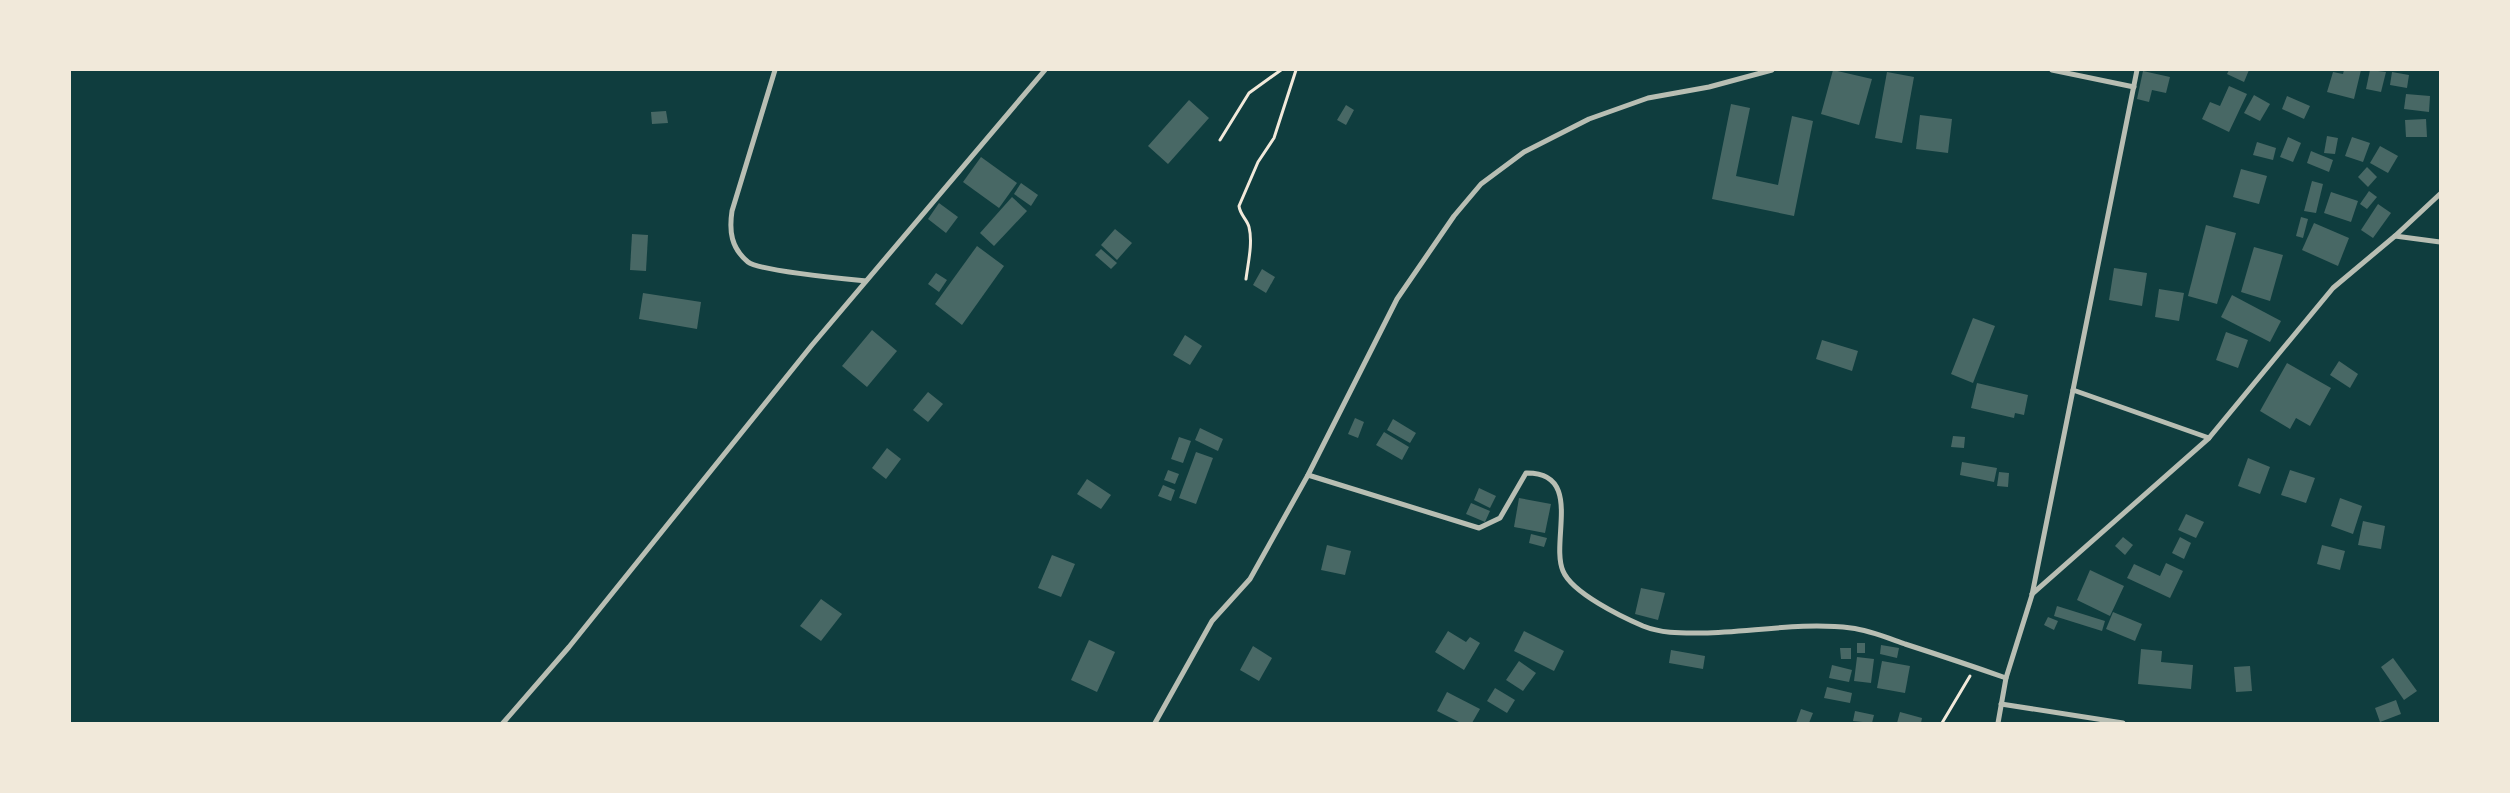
<svg xmlns="http://www.w3.org/2000/svg" width="2510" height="793" font-family="'Public Sans',sans-serif">
	<style>
		.building { fill: #486865 }
		.lines { fill: none; stroke-linecap: round; stroke-linejoin: round }
		.path { stroke: #f1e9da; stroke-width: 3 }
		.minor { stroke: #b8beb3; stroke-width: 5 }
	</style>
	<rect width="100%" height="100%" fill="#0f3d3e"/>
	<g class="building">
		<path d="M1833,70l39,9 -13,46 -38,-11z"/>
		<path d="M2229,70h20l-5,12 -17,-8z"/>
		<path d="M2344,70h17l-7,29 -27,-7 6,-20 10,2z"/>
		<path d="M2370,70l16,2 -5,20 -15,-3z"/>
		<path d="M2143,71l27,6 -4,16 -14,-3 -3,12 -12,-3z"/>
		<path d="M1887,72l27,5 -12,66 -27,-5z"/>
		<path d="M2392,72l17,3 -2,13 -17,-3z"/>
		<path d="M2229,86l18,8 -18,38 -27,-13 8,-17 10,4z"/>
		<path d="M2406,94l24,2 -1,16 -25,-3z"/>
		<path d="M2254,95l16,9 -10,17 -16,-8z"/>
		<path d="M2287,96l23,10 -6,13 -22,-10z"/>
		<path d="M1189,100l20,18 -41,46 -20,-18z"/>
		<path d="M1731,104l19,4 -14,68 42,9 14,-69 21,5 -19,95 -82,-17z"/>
		<path d="M1346,105l8,5 -8,15 -9,-5z"/>
		<path d="M666,111l2,12 -16,1 -1,-12z"/>
		<path d="M1920,115l32,4 -4,34 -32,-4z"/>
		<path d="M2426,119l1,18h-21l-1,-17z"/>
		<path d="M2327,136l11,2 -3,16 -11,-1z"/>
		<path d="M2288,137l13,6 -8,19 -13,-5z"/>
		<path d="M2352,137l18,6 -7,19 -18,-6z"/>
		<path d="M2257,142l19,6 -3,12 -20,-5z"/>
		<path d="M2380,146l18,10 -10,17 -18,-10z"/>
		<path d="M2311,151l22,9 -4,12 -22,-9z"/>
		<path d="M981,157l36,26 -18,25 -36,-26z"/>
		<path d="M2367,167l10,10 -9,10 -10,-10z"/>
		<path d="M2241,169l26,7 -8,28 -26,-7z"/>
		<path d="M2312,181l11,3 -7,29 -12,-2z"/>
		<path d="M1021,183l17,12 -7,11 -17,-12z"/>
		<path d="M2369,191l8,6 -10,12 -7,-5z"/>
		<path d="M2331,192l27,9 -7,21 -27,-9z"/>
		<path d="M1012,197l15,14 -33,35 -14,-13z"/>
		<path d="M939,203l19,14 -12,16 -18,-14z"/>
		<path d="M2378,204l13,9 -18,25 -12,-8z"/>
		<path d="M2301,217l7,2 -5,19 -7,-2z"/>
		<path d="M2314,223l35,15 -11,28 -36,-16z"/>
		<path d="M2206,225l30,8 -19,71 -29,-8z"/>
		<path d="M1115,229l17,14 -15,17 -16,-15z"/>
		<path d="M632,234l16,1 -2,36 -16,-1z"/>
		<path d="M977,246l27,20 -42,59 -27,-21z"/>
		<path d="M2254,247l29,8 -13,46 -29,-9z"/>
		<path d="M1101,249l16,14 -6,6 -16,-14z"/>
		<path d="M2114,268l33,5 -5,33 -33,-6z"/>
		<path d="M1262,269l13,8 -9,16 -13,-8z"/>
		<path d="M936,273l11,7 -8,12 -11,-8z"/>
		<path d="M2159,289l25,4 -5,28 -24,-4z"/>
		<path d="M643,293l58,9 -4,27 -58,-10z"/>
		<path d="M2232,295l49,26 -11,21 -49,-25z"/>
		<path d="M1973,318l22,8 -22,57 -22,-9z"/>
		<path d="M872,330l25,21 -30,36 -25,-21z"/>
		<path d="M2226,332l22,8 -10,28 -22,-8z"/>
		<path d="M1185,335l17,11 -12,19 -17,-10z"/>
		<path d="M1822,340l36,11 -6,20 -36,-12z"/>
		<path d="M2339,361l19,13 -8,14 -20,-13z"/>
		<path d="M2287,363l44,25 -21,38 -14,-8 -6,11 -30,-18z"/>
		<path d="M1977,383l51,12 -4,20 -9,-2 -1,5 -43,-10z"/>
		<path d="M928,392l15,12 -15,18 -15,-12z"/>
		<path d="M1355,418l9,4 -6,16 -10,-4z"/>
		<path d="M1393,419l23,14 -6,10 -23,-13z"/>
		<path d="M1200,428l23,11 -5,12 -23,-11z"/>
		<path d="M1384,432l25,15 -7,13 -26,-15z"/>
		<path d="M1953,436l12,1 -1,11 -13,-1z"/>
		<path d="M1179,437l12,4 -8,22 -12,-4z"/>
		<path d="M887,448l14,11 -15,20 -14,-11z"/>
		<path d="M1196,452l17,6 -17,46 -17,-6z"/>
		<path d="M2248,458l22,9 -10,27 -22,-8z"/>
		<path d="M1962,462l35,6 -3,14 -34,-7z"/>
		<path d="M1168,470l11,4 -4,10 -11,-4z"/>
		<path d="M2290,470l25,8 -9,25 -25,-8z"/>
		<path d="M1999,472l10,1 -1,14 -11,-1z"/>
		<path d="M1087,479l24,16 -10,14 -24,-15z"/>
		<path d="M1163,485l12,5 -4,11 -13,-5z"/>
		<path d="M1479,488l17,8 -6,12 -16,-8z"/>
		<path d="M1519,498l32,6 -6,29 -31,-6z"/>
		<path d="M2340,498l22,8 -9,28 -22,-8z"/>
		<path d="M1471,503l19,8 -5,11 -19,-8z"/>
		<path d="M2186,514l18,8 -8,16 -18,-8z"/>
		<path d="M2363,521l22,5 -4,23 -23,-4z"/>
		<path d="M1531,534l16,4 -3,9 -15,-4z"/>
		<path d="M2123,537l10,8 -8,10 -10,-9z"/>
		<path d="M2180,537l11,6 -7,16 -12,-6z"/>
		<path d="M1327,545l24,6 -6,24 -24,-5z"/>
		<path d="M2322,545l23,6 -5,19 -23,-6z"/>
		<path d="M1052,555l23,9 -14,33 -23,-9z"/>
		<path d="M2166,563l17,8 -13,27 -43,-20 7,-14 26,12z"/>
		<path d="M2090,570l34,16 -14,30 -33,-16z"/>
		<path d="M1641,588l24,5 -7,27 -23,-6z"/>
		<path d="M821,599l21,15 -21,27 -21,-15z"/>
		<path d="M2057,606l48,15 -3,10 -48,-15z"/>
		<path d="M2113,612l29,12 -7,17 -29,-12z"/>
		<path d="M2048,617l10,4 -4,9 -10,-5z"/>
		<path d="M1448,631l18,11 4,-5 10,6 -16,27 -29,-18z"/>
		<path d="M1524,631l40,20 -10,20 -40,-20z"/>
		<path d="M1089,640l26,12 -18,40 -26,-12z"/>
		<rect x="1857" y="643" width="8" height="10"/>
		<path d="M1881,645l18,3 -2,10 -17,-4z"/>
		<path d="M1253,646l19,12 -13,23 -19,-11z"/>
		<path d="M1840,648h11v11h-10z"/>
		<path d="M2141,649l21,2 -1,11 32,3 -2,24 -53,-5z"/>
		<path d="M1671,650l34,6 -2,13 -34,-6z"/>
		<path d="M1857,657l17,2 -3,24 -17,-2z"/>
		<path d="M2393,658l24,33 -13,9 -23,-33z"/>
		<path d="M1519,661l17,12 -13,18 -17,-11z"/>
		<path d="M1882,661l28,5 -5,27 -28,-5z"/>
		<path d="M1832,665l20,5 -3,12 -20,-4z"/>
		<path d="M2250,666l2,25 -16,1 -2,-25z"/>
		<path d="M1827,687l25,6 -2,10 -26,-5z"/>
		<path d="M1495,688l20,12 -8,13 -20,-12z"/>
		<path d="M1447,692l33,17 -8,14h-11l-24,-12z"/>
		<path d="M2396,700l5,14 -21,8 -5,-14z"/>
		<path d="M1801,709l12,4 -4,10h-13z"/>
		<path d="M1855,711l19,4 -2,8 -19,-2z"/>
		<path d="M1900,712l22,6 -1,5h-24z"/>
	</g>
	<g class="lines">
		<g class="path">
			<path d="M1220,140l29,-47 32,-23"/>
			<path d="M1246,279c2,-16 7,-36 3,-52 -2,-8 -9,-12 -10,-21l19,-44 16,-24 22,-68"/>
			<path d="M1942,723l28,-47"/>
		</g>
		<g class="minor">
			<path d="M775,70l-43,141c-3,20 -1,37 16,51 11,9 98,17 118,19"/>
			<path d="M2052,70l82,17"/>
			<path d="M2395,236l45,6"/>
			<path d="M2073,390l136,48"/>
			<path d="M1308,475l171,53 21,-10 26,-45c58,-1 24,68 37,98 9,22 59,46 80,55 20,8 40,7 60,7 48,-1 99,-11 148,-5 18,2 37,10 54,16 34,11 67,22 101,34"/>
			<path d="M2032,594l177,-156 124,-150 62,-52 45,-42"/>
			<path d="M2001,704l122,19"/>
			<path d="M503,723l66,-76 243,-302 233,-275"/>
			<path d="M1155,723l57,-102 38,-42 58,-104 89,-176 57,-83 27,-32 43,-32 65,-33 59,-21 61,-11 63,-17"/>
			<path d="M1998,723l8,-45 26,-83 105,-525"/>
		</g>
	</g>
	<rect width="2510" height="793" fill="none" stroke="#f1e9da" stroke-width="142"/>
</svg>
